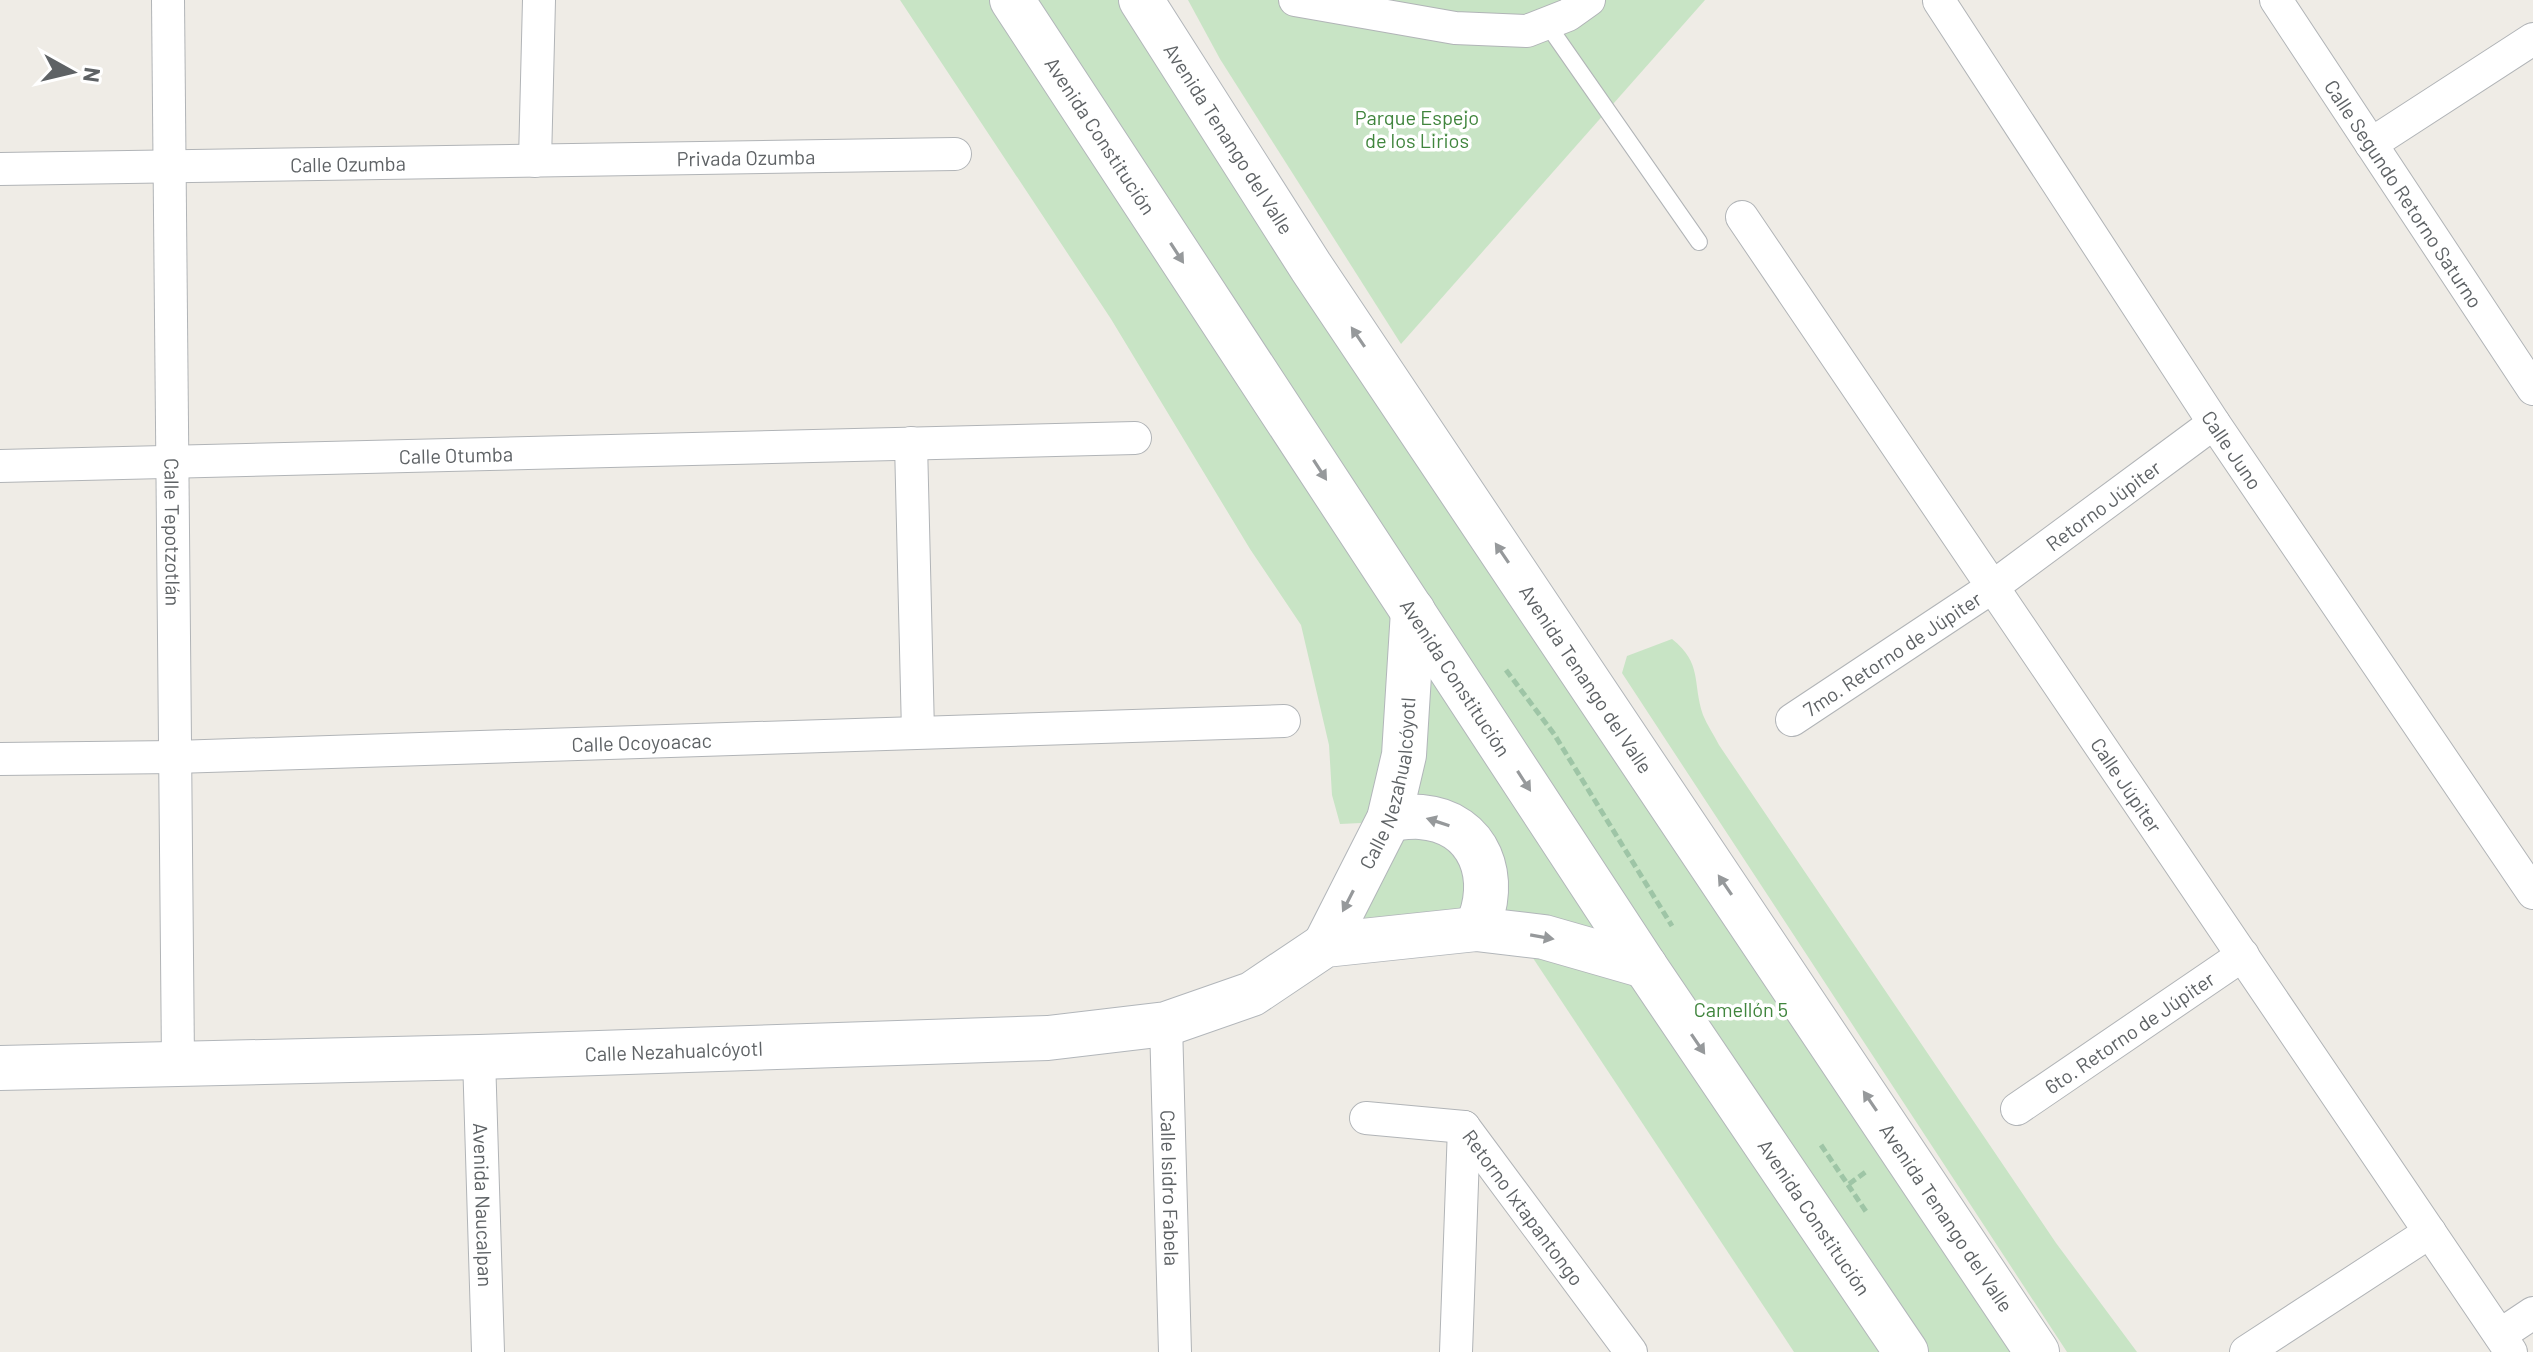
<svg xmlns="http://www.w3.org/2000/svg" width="2533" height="1352" font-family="Barlow,sans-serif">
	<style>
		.green { fill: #c8e4c5 }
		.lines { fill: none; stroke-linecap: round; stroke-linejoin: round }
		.lane-casing { stroke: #b1b4b7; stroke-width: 18 }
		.street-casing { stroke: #b1b4b7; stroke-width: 34 }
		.secondary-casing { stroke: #b2b6ba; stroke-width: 46 }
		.path { stroke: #9ec5a6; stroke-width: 5; stroke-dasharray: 8 4; stroke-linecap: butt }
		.lane { stroke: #fff; stroke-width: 16 }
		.street { stroke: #fff; stroke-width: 32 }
		.secondary { stroke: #fff; stroke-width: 44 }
		.oneway { fill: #96999b }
		.labels { text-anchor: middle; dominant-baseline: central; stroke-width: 7; stroke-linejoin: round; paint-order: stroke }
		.park-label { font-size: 20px; fill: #40853d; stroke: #fff }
		.street-label { font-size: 20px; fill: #5e6265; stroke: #fff }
	</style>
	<rect width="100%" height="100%" fill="#efece6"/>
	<g class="green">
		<path d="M900,0h98l404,613 -24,200 -17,10 -21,1 -8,-29 -3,-50 -28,-120 -51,-76 -139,-230z"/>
		<path d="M1016,0h117l901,1352h-124z"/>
		<path d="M1188,0h517l-304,344 -181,-285z"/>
		<path d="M1672,639c31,25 20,43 31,76 4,10 11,20 16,30l337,498 81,109h-70l-445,-679 5,-17z"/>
		<path d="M1422,645l200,304 -110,-26 -18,-26 -84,-89z"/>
		<path d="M1447,831l34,75 -116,27 -15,-21 37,-74z"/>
		<path d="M1525,946l117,34 253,372h-101z"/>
	</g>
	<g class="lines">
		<g class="lane-casing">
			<path id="lane" d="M1547,24l152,218"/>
		</g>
		<g class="street-casing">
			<g id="street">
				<path id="s1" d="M168,0l10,1062"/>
				<path d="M1295,0l160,28 72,3 41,-16 21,-15"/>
				<path id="s2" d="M2276,0l257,389"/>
				<path id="s3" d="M1939,1l275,422 319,470"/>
				<path d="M2371,144l162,-105"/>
				<path d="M535,161l4,-161"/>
				<path id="s4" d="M0,169l955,-15"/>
				<path id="s5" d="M1742,217l769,1135"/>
				<path d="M911,443l7,289"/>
				<path id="s6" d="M0,466l1135,-28"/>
				<path id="s7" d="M1792,720l199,-132 223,-165"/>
				<path id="s8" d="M0,759l175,-2 1109,-36"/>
				<path id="s9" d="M1166,1024l9,328"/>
				<path id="s10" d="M479,1057l9,295"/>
				<path id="s11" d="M2017,1109l226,-154"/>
				<path d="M1366,1118l98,9"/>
				<path id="s12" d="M1464,1127l167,225"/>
				<path d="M2500,1335l33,-22"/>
				<path d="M1456,1352l8,-225"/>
				<path d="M2246,1352l184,-120"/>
			</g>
		</g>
		<g class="secondary-casing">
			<g id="secondary">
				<path id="s13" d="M1012,0l633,966 261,386"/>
				<path id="s14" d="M1141,0l170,267 726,1085"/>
				<path d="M1389,819c10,-1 22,-3 32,-2 60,5 79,63 55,112"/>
				<path id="s15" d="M1325,945l64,-126 15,-64 9,-144"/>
				<path id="s16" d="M0,1068l479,-11 569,-19 118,-14 86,-30 73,-49 151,-16 68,8 101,29"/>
			</g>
		</g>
		<g class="path">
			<path d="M1506,670l48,64 118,192"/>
			<path d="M1821,1145l46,68"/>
			<path d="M1849,1184l18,-13"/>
		</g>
		<use href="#lane" class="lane"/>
		<use href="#street" class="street"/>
		<use href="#secondary" class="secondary"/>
	</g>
	<defs><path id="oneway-solid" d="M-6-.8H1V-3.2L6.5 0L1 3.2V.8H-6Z" transform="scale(2)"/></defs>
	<g class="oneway">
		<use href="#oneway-solid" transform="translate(1177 253) rotate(57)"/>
		<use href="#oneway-solid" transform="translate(1358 337) rotate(-124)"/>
		<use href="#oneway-solid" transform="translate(1320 470) rotate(57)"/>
		<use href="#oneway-solid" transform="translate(1502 553) rotate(-124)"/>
		<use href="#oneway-solid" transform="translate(1524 781) rotate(57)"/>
		<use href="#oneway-solid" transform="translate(1438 822) rotate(-162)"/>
		<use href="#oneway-solid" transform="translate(1725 885) rotate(-124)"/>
		<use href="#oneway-solid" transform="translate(1348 901) rotate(117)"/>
		<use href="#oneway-solid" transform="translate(1542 937) rotate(10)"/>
		<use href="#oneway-solid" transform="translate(1698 1044) rotate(56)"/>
		<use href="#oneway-solid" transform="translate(1870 1101) rotate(-124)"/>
	</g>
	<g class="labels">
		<g class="park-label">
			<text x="1417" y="117">Parque Espejo<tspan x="1417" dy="23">de los Lirios</tspan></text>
			<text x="1741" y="1009">Camellón 5</text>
		</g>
		<g class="street-label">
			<text stroke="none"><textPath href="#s13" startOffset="162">Avenida Constitución</textPath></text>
			<text stroke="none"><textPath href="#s14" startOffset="164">Avenida Tenango del Valle</textPath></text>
			<text stroke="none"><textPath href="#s4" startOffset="746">Privada Ozumba</textPath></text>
			<text stroke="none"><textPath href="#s4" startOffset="348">Calle Ozumba</textPath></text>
			<text stroke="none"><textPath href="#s2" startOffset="232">Calle Segundo Retorno Saturno</textPath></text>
			<text stroke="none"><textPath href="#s3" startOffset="536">Calle Juno</textPath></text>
			<text stroke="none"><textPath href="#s6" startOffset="456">Calle Otumba</textPath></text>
			<text stroke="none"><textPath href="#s7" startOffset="378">Retorno Júpiter</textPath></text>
			<text stroke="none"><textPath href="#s1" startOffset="532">Calle Tepotzotlán</textPath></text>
			<text stroke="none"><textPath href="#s7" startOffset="120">7mo. Retorno de Júpiter</textPath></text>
			<text stroke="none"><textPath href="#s13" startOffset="810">Avenida Constitución</textPath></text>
			<text stroke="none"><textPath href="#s14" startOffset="812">Avenida Tenango del Valle</textPath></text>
			<text stroke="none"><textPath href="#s8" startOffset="642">Calle Ocoyoacac</textPath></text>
			<text stroke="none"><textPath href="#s15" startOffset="176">Calle Nezahualcóyotl</textPath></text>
			<text stroke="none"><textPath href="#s5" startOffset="686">Calle Júpiter</textPath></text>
			<text stroke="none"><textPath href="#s11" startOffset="136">6to. Retorno de Júpiter</textPath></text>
			<text stroke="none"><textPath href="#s16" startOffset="674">Calle Nezahualcóyotl</textPath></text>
			<text stroke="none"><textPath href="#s9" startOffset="164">Calle Isidro Fabela</textPath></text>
			<text stroke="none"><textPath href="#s10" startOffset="148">Avenida Naucalpan</textPath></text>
			<text stroke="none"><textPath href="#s12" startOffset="100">Retorno Ixtapantongo</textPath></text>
			<text stroke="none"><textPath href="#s14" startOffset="1460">Avenida Tenango del Valle</textPath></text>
			<text stroke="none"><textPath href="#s13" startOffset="1458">Avenida Constitución</textPath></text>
		</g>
	</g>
	<g transform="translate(72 72) rotate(98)" stroke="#ffffff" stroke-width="6" paint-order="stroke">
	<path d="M0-6L14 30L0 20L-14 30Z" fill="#5e6265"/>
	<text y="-12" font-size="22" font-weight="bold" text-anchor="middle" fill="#5e6265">N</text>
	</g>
</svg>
